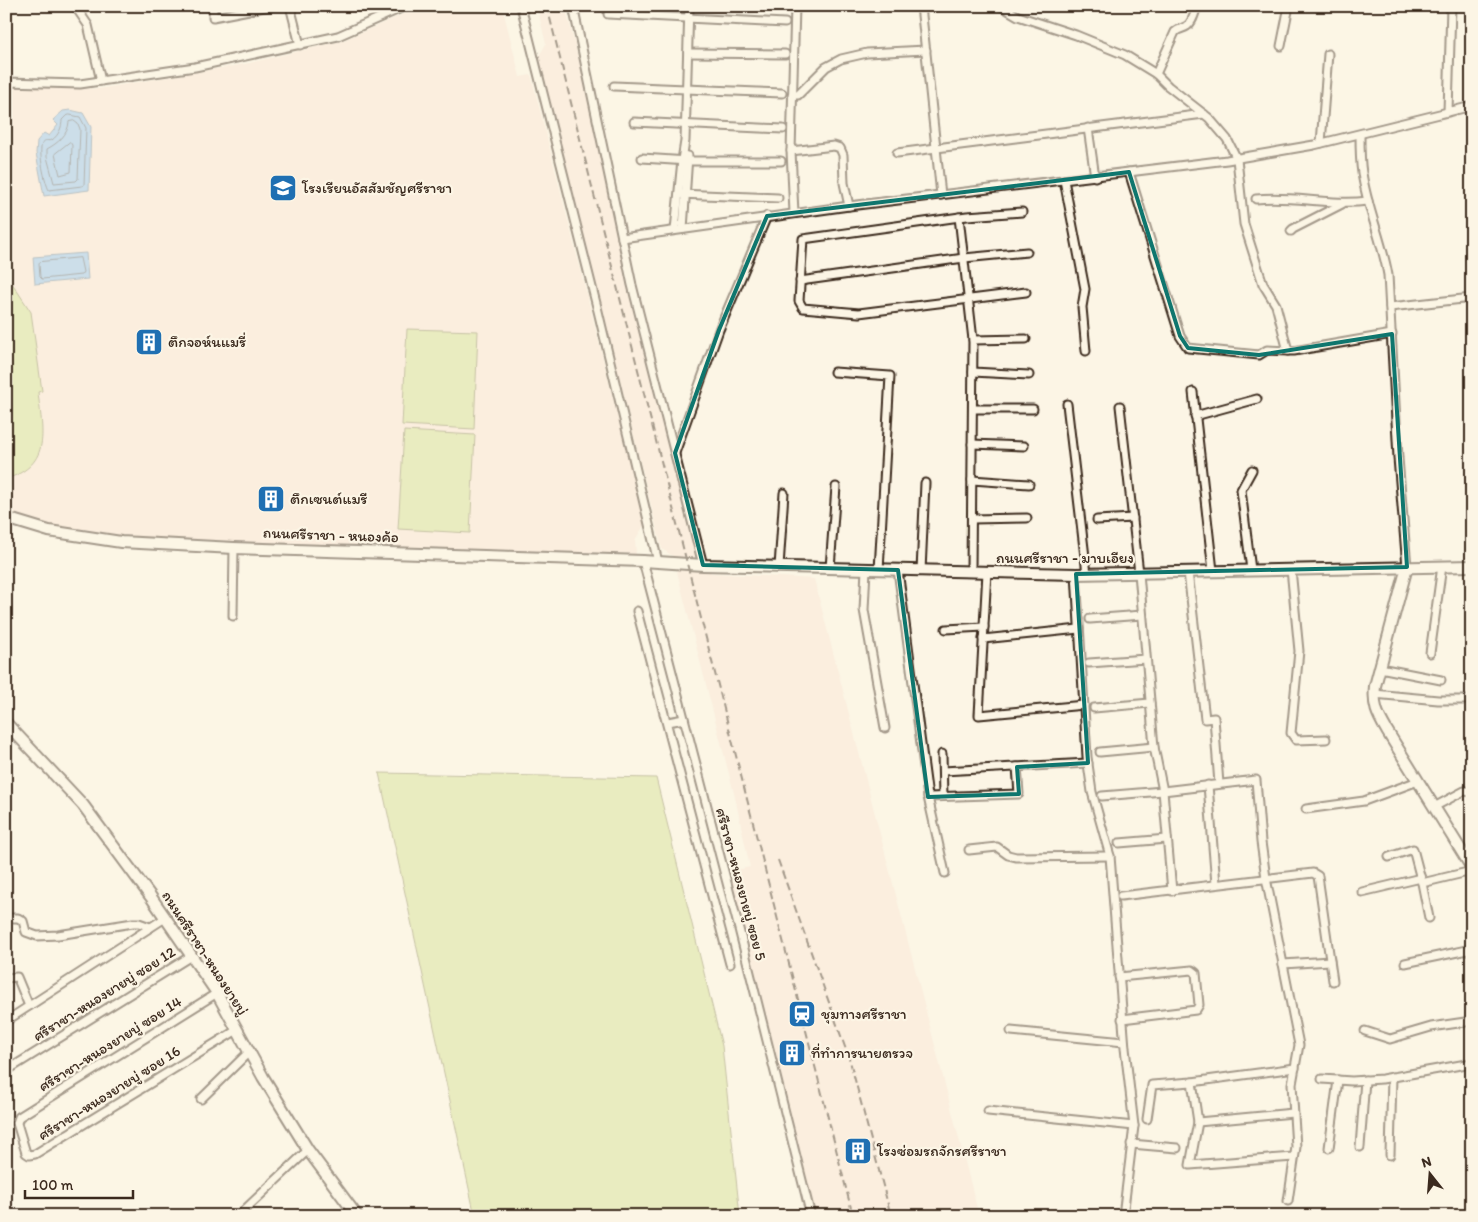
<svg xmlns="http://www.w3.org/2000/svg" width="1478" height="1222" font-family="Itim,'Playpen Sans Thai',sans-serif">
	<style>
		.built { fill: #fae4d4 }
		.green { fill: #d3df92; stroke: #878458 }
		.water { fill: #92c1ed; stroke: #6f859a }
		.lines { fill: none; stroke-linecap: round; stroke-linejoin: round }
		.shore { stroke: #5e6671; stroke-width: 1 }
		.street-casing { stroke: #3b2a1e; stroke-width: 11 }
		.secondary-casing { stroke: #3b2a1e; stroke-width: 14 }
		.street { stroke: #fcf5e5; stroke-width: 7 }
		.secondary { stroke: #fcf5e5; stroke-width: 10 }
		.rail { stroke: #3b2a1e; stroke-width: 2; stroke-dasharray: 8 4; stroke-linecap: butt }
		.marked { fill: none; stroke: #0f766e; stroke-width: 4; stroke-linejoin: round }
		.labels { text-anchor: middle; dominant-baseline: central; stroke-width: 4.5; stroke-linejoin: round; paint-order: stroke }
		.poi-label { font-size: 15px; fill: #3b2a1e; stroke: #fcf5e5; text-anchor: start }
		.street-label { font-size: 15px; fill: #3b2a1e; stroke: #fcf5e5 }
	</style>
	<rect width="100%" height="100%" fill="#fcf5e5"/>
	<filter id="ink" filterUnits="userSpaceOnUse"><feTurbulence type="fractalNoise" baseFrequency=".02" numOctaves="2"/><feDisplacementMap in="SourceGraphic" scale="10" xChannelSelector="R" yChannelSelector="G"/><feConvolveMatrix kernelMatrix="1 2 1 2 8 2 1 2 1" color-interpolation-filters="sRGB"/></filter>
	<g filter="url(#ink)">
		<g class="built">
			<path d="M422,6h80l18,71 11,-2 114,449 -10,16 1,14 -453,-12 -56,-3 -61,-8 -60,-19v-425l92,2 147,-25 97,-23z"/>
			<path d="M537,6h28l146,567 103,6 165,637h-164l-87,-344 22,-5 -15,-70 -62,-241 -11,-7 -123,-493 7,-12z"/>
		</g>
		<g class="green">
			<path d="M6,257l4,23 21,32 11,79 -4,1c4,38 15,72 -32,87z"/>
			<path d="M407,329l71,2 -4,98 -72,-4z"/>
			<path d="M404,431l71,4 -5,98 -72,-4z"/>
			<path d="M379,773l277,5 66,268 18,170h-265z"/>
		</g>
		<g class="water">
			<path d="M70,110l13,3 8,14 -2,63 -45,6 -8,-43 1,-12 7,-8 5,3 9,-11 -5,-5 10,-9z"/>
			<path d="M86,253l2,26 -53,5 -2,-27z"/>
		</g>
		<g class="lines">
			<g class="shore">
				<path d="M70,115l10,2 6,11 -2,57 -2,1 -33,4c-4,-7 -11,-38 -7,-46 3,-6 6,-2 10,-4 7,-5 10,-13 10,-20l4,-4z"/>
				<path d="M74,121l4,3 2,5 -2,50 -2,2 -22,2 -7,-26v-8c11,-6 21,-14 22,-27z"/>
				<path d="M70,142l2,3 -1,27 -11,3 -5,-21z"/>
				<path d="M80,258l3,14 -2,3 -39,4 -2,-2 -1,-13 1,-2z"/>
			</g>
			<g class="street-casing">
				<g id="street">
					<path d="M75,6l13,19 13,56"/>
					<path d="M213,6v11l57,-11"/>
					<path d="M290,6l10,39"/>
					<path d="M521,6l77,305 60,251"/>
					<path d="M573,6l59,279 71,280"/>
					<path d="M921,6l20,189"/>
					<path d="M1001,6l17,10 58,19 49,20 31,19 12,12 41,32 18,21 10,20 7,65 19,60 13,21 12,46h6l98,-17"/>
					<path d="M608,14l177,9"/>
					<path d="M1281,46l7,-35 -1,-5"/>
					<path d="M688,53l97,1"/>
					<path d="M1156,74l19,-42c4,-4 8,-3 12,-6 6,-4 8,-14 10,-20"/>
					<path d="M6,82l74,2 115,-17 143,-31 68,-30"/>
					<path d="M614,86l168,7"/>
					<path d="M792,95h6l28,-28 15,-8 26,-6 59,-3"/>
					<path d="M1448,112l3,-106"/>
					<path d="M634,122l149,7"/>
					<path d="M1088,128l7,49"/>
					<path d="M1360,135c0,13 0,26 2,38 5,35 20,67 26,102l10,183 9,109"/>
					<path d="M1321,143l7,-89"/>
					<path d="M791,151l43,-5 6,2 3,7 1,28 5,23"/>
					<path d="M897,153l307,-39"/>
					<path d="M642,158l46,3h93"/>
					<path d="M1129,172l51,164 8,12 71,7 8,-5 21,1"/>
					<path d="M1064,180l21,109 -3,18 4,44"/>
					<path d="M679,194l99,4"/>
					<path d="M1256,199c38,-4 74,7 112,2"/>
					<path d="M1022,212l-55,4 -164,23 -4,62 4,7 56,5 167,-21"/>
					<path d="M794,213l-3,-62 4,-145"/>
					<path d="M959,217l14,123 -2,232"/>
					<path d="M683,229l5,-73"/>
					<path d="M675,230l7,-70 3,-19 4,-135"/>
					<path d="M1291,231l2,-2 49,-25"/>
					<path d="M622,238l227,-32 378,-46 87,-15 158,-39"/>
					<path d="M800,281l164,-23 63,-6"/>
					<path d="M1390,307l82,-9"/>
					<path d="M973,340l53,-1"/>
					<path d="M834,372l56,4 -11,194"/>
					<path d="M973,372l56,3"/>
					<path d="M1193,392l20,179"/>
					<path d="M1067,404l20,170"/>
					<path d="M1120,406l19,167 15,174 9,44 9,100"/>
					<path d="M973,409h60"/>
					<path d="M1195,416l62,-17"/>
					<path d="M972,444l52,2"/>
					<path d="M675,453l44,-123 48,-114"/>
					<path d="M972,480l57,4"/>
					<path d="M972,519l55,-1"/>
					<path d="M1097,520l36,-2"/>
					<path d="M643,561l95,364 73,291"/>
					<path d="M779,567l5,-74"/>
					<path d="M830,568l6,-81"/>
					<path d="M866,569l-2,41 21,118"/>
					<path d="M1291,569l8,82 -8,82 5,7 30,-1"/>
					<path d="M898,570l30,227 17,76"/>
					<path d="M1251,570l-10,-80 11,-20"/>
					<path d="M921,571l4,-88"/>
					<path d="M987,572l-8,143 105,-10"/>
					<path d="M1188,572l17,147 9,-1 5,66"/>
					<path d="M1076,574l11,183 5,35 18,64 15,192 9,78 -11,90"/>
					<path d="M637,611l93,353"/>
					<path d="M233,616l1,-68"/>
					<path d="M1090,619l52,-4"/>
					<path d="M946,629l38,-2"/>
					<path d="M983,639l96,-10"/>
					<path d="M1430,653l12,-87"/>
					<path d="M1089,663l57,-4"/>
					<path d="M1380,668l61,12"/>
					<path d="M1374,694l64,6h34"/>
					<path d="M1094,708l56,-5"/>
					<path d="M668,722l16,-3"/>
					<path d="M1100,752l54,-5"/>
					<path d="M942,754l1,42"/>
					<path d="M943,771l145,-8"/>
					<path d="M1208,785l8,99"/>
					<path d="M1102,796l61,-5 93,-11 5,62 5,36 33,167 -7,39 4,63 -8,54"/>
					<path d="M928,797l91,-3 -2,-27"/>
					<path d="M1434,807l30,-16 8,1"/>
					<path d="M1306,809l58,-8 54,-20"/>
					<path d="M1119,843l48,-4"/>
					<path d="M969,850l28,-3 11,8 8,2 94,-1"/>
					<path d="M1389,857l24,-8 9,34 7,35"/>
					<path d="M1422,883l50,-12"/>
					<path d="M1362,892l59,-14"/>
					<path d="M1121,896l192,-23 5,3 15,105"/>
					<path d="M6,918h12l5,3 3,11 11,4 21,-1 75,-12h6l11,4"/>
					<path d="M1405,963l67,-14"/>
					<path d="M1283,964l47,-3"/>
					<path d="M1119,977l73,-7 4,3 3,32 -3,5 -74,9"/>
					<path d="M6,978l11,-1 12,29"/>
					<path d="M217,993l-198,124 -2,6 9,30 3,2 6,-1 202,-124"/>
					<path d="M6,1021l159,-103"/>
					<path d="M1011,1031l113,11"/>
					<path d="M1365,1031l25,8 41,-12 41,-6"/>
					<path d="M6,1071l185,-115"/>
					<path d="M1322,1079l30,2 30,-2 90,-16"/>
					<path d="M1192,1082l6,40 -8,43 104,-8"/>
					<path d="M201,1099l48,-47"/>
					<path d="M988,1111l146,15"/>
					<path d="M1147,1119l5,-34 40,-3 103,-14"/>
					<path d="M1198,1122l95,-9"/>
					<path d="M1131,1144l46,4"/>
					<path d="M1360,1147l5,-67"/>
					<path d="M1329,1148l9,-68"/>
					<path d="M1390,1155l2,-78"/>
					<path d="M238,1216l70,-66"/>
				</g>
			</g>
			<g class="secondary-casing">
				<g id="secondary">
					<path d="M6,518l43,13 72,11 113,6 409,13 60,4 373,9 396,-8"/>
					<path d="M1407,567l-32,119c-2,20 2,28 12,45l85,137"/>
					<path d="M6,723l77,82 68,92 66,96 46,84 45,73 49,66"/>
				</g>
			</g>
			<use href="#street" class="street"/>
			<use href="#secondary" class="secondary"/>
			<g class="rail">
				<path d="M547,6c100,404 204,807 306,1210"/>
				<path d="M778,860l72,201 41,155"/>
			</g>
		</g>
	</g>
	<path d="M0 0H1478V1222H0ZM1129,172l51,164 8,12 71,7 133,-21 15,233 -331,7 12,189 -71,4 2,27 -91,3 -30,-227 -195,-5 -28,-112 44,-123 48,-114z" fill="#fcf5e5" fill-opacity=".55" fill-rule="evenodd"/>
	<path class="marked" d="M1129,172l51,164 8,12 71,7 133,-21 15,233 -331,7 12,189 -71,4 2,27 -91,3 -30,-227 -195,-5 -28,-112 44,-123 48,-114z"/>
	<defs>
		<g id="school-square" transform="scale(1.4375)"><rect x="-9" y="-9" width="18" height="18" rx="4" fill="#1f6fb2" stroke="#fcf5e5"/><path d="M0-5L7-2L0 1L-7-2ZM-4 1L0 2.5L4 1V4Q0 6-4 4Z" fill="#fff"/></g>
		<g id="building-square" transform="scale(1.4375)"><rect x="-9" y="-9" width="18" height="18" rx="4" fill="#1f6fb2" stroke="#fcf5e5"/><path d="M-4-6H4V6H1V3H-1V6H-4ZM-2.5-4.3h1.7v1.8h-1.7ZM.8-4.3h1.7v1.8H.8ZM-2.5-1h1.7V.8h-1.7ZM.8-1h1.7V.8H.8Z" fill="#fff"/></g>
		<g id="station-square" transform="scale(1.4375)"><rect x="-9" y="-9" width="18" height="18" rx="4" fill="#1f6fb2" stroke="#fcf5e5"/><path d="M-3-6H3Q5-6 5-4V2Q5 4 3 4L4.5 6H3L1.5 4h-3L-3 6H-4.5L-3 4Q-5 4-5 2V-4Q-5-6-3-6ZM-3.5-4v3h7v-3ZM-3.5 1v1.5H-2V1ZM2 1v1.5H3.5V1Z" fill="#fff"/></g>
	</defs>
	<g fill-rule="evenodd">
		<use href="#school-square" x="283" y="188"/>
		<use href="#building-square" x="149" y="342"/>
		<use href="#building-square" x="271" y="499"/>
		<use href="#station-square" x="802" y="1014"/>
		<use href="#building-square" x="792" y="1053"/>
		<use href="#building-square" x="858" y="1151"/>
	</g>
	<g class="labels">
		<g class="poi-label">
			<text x="302" y="188">โรงเรียนอัสสัมชัญศรีราชา</text>
			<text x="168" y="342">ตึกจอห์นแมรี่</text>
			<text x="290" y="499">ตึกเซนต์แมรี</text>
			<text x="821" y="1014">ชุมทางศรีราชา</text>
			<text x="811" y="1053">ที่ทำการนายตรวจ</text>
			<text x="877" y="1151">โรงซ่อมรถจักรศรีราชา</text>
		</g>
		<g class="street-label">
			<text transform="translate(331 535) rotate(2)">ถนนศรีราชา - หนองค้อ</text>
			<text x="1065" y="558">ถนนศรีราชา - มาบเอียง</text>
			<text transform="translate(741 884) rotate(75)">ศรีราชา-หนองยายบู่ ซอย 5</text>
			<text transform="translate(205 953) rotate(57)">ถนนศรีราชา-หนองยายบู่</text>
			<text transform="translate(104 994) rotate(-32)">ศรีราชา-หนองยายบู่ ซอย 12</text>
			<text transform="translate(110 1044) rotate(-32)">ศรีราชา-หนองยายบู่ ซอย 14</text>
			<text transform="translate(109 1093) rotate(-32)">ศรีราชา-หนองยายบู่ ซอย 16</text>
		</g>
	</g>
	<rect width="1478" height="1222" fill="none" stroke="#fcf5e5" stroke-width="25"/>
	<rect x="12" y="12" width="1453" height="1197" fill="none" stroke="#3b2a1e" stroke-width="2" filter="url(#ink)"/>
	<g transform="translate(1430 1174) rotate(343)" stroke="#fcf5e5" stroke-width="4" paint-order="stroke">
	<path d="M0-4L9 19L0 12L-9 19Z" fill="#3b2a1e"/>
	<text y="-8" font-size="14" font-weight="bold" text-anchor="middle" fill="#3b2a1e">N</text>
	</g>
	<path d="M25 1190v8h108v-8" fill="none" stroke="#3b2a1e" stroke-width="2.5"/>
	<text x="32" y="1190" font-size="15" fill="#3b2a1e" stroke="#fcf5e5" stroke-width="4" paint-order="stroke">100 m</text>
</svg>
